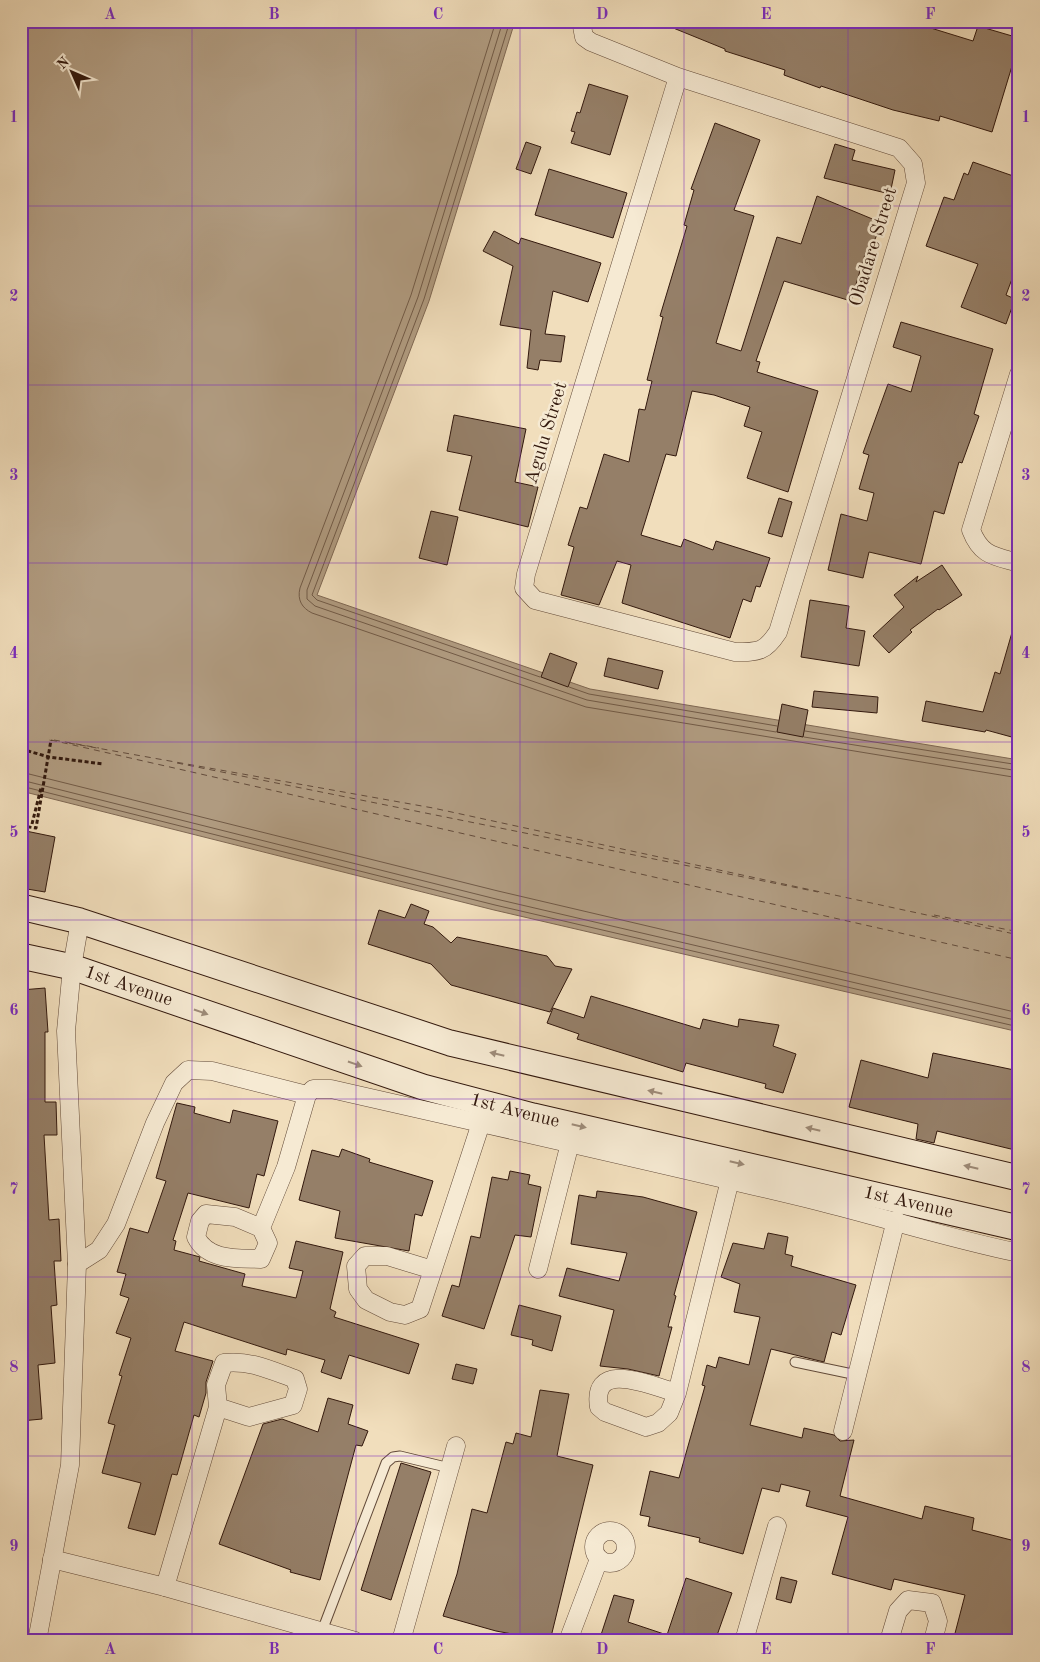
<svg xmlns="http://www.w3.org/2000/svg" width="1040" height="1662" font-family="'Old Standard TT',serif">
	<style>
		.water { fill: #b09b80; stroke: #7e6752 }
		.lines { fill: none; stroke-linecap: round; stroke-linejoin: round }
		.shore { stroke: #715a46; stroke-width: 1 }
		.ferry { stroke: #644c3b; stroke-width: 1; stroke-dasharray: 6 5; stroke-linecap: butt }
		.building { fill: #957f68; stroke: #32180d }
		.lane-casing { stroke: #624a39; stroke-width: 11 }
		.street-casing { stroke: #624a39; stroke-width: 19 }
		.secondary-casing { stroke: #32180d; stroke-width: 27 }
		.path { stroke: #32180d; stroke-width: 3; stroke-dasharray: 4 2.5; stroke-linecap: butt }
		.lane { stroke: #f6ead3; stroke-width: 9 }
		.street { stroke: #f6ead3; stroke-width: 18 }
		.secondary { stroke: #f6ead3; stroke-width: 25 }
		.oneway { fill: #9e8c7a }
		.grid { fill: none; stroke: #7b2cbf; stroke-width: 1; stroke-opacity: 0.55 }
		.labels { text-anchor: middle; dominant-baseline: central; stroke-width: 5; stroke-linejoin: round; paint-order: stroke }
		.street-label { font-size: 19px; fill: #32180d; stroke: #f6ead3 }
		.neatline { fill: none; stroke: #7b2cbf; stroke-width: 2 }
		.grid-label { font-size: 16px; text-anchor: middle; font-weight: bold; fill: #7b2cbf }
	</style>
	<rect width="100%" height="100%" fill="#f1debc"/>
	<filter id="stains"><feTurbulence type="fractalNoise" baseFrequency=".004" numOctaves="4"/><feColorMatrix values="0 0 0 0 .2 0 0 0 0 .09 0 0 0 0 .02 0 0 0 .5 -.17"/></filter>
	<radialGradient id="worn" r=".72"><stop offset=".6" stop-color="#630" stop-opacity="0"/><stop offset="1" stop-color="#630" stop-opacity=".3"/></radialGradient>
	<path class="water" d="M21,21h494l-86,280 -112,294 273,94 429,71v272l-525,-122 -473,-119z"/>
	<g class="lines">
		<g class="shore">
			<path d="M496,21l-85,274 -111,293c-3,12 2,20 12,25l274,94 433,71"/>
			<path d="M503,21l-85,276 -111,293v9l8,7 272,94 189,32"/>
			<path d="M510,21l-86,278 -112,296 5,5 223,77"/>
			<path d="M569,687l20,7 188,32"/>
			<path d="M805,731l214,34"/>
			<path d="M804,737l215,34"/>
			<path d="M21,772l477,119 521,122"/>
			<path d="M21,780l475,119 523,122"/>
			<path d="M21,786l474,119 524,122"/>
		</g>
		<g class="ferry">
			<path d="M51,740l968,220"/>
			<path d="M54,740l45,8"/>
			<path d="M69,743l364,65 586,127"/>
			<path d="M177,763l641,129"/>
			<path d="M934,915l85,17"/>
		</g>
	</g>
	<g class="building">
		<path d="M656,21h252l65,20 5,-15 41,12v5l-27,89 -52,-16 -1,5 -46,-11 -72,-24 -1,2 -36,-13 1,-5 -60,-19v-2z"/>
		<path d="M589,84l39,12 -18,59 -39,-12 4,-11 -4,-1 6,-19 3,1z"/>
		<path d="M715,123l45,17 -26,70 20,6 -38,127 25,8 36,-114 24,7 16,-48 65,27 -13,30 -3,-2 -15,50 -67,-20 -28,80 4,1 -3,10 61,19 -30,101 -41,-14 15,-46 -18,-6 6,-19 -36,-12 -22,-4 -16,65 -10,-2 -25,81 40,12 3,-8 29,11 3,-9 54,17 -10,29 -4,-1 -5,16 -8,-3 -13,39 -108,-35 9,-38 -14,-4 -18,44 -38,-10 13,-48 -6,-2 12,-38 7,2 17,-55 25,8 10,-53 6,1 7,-29 -5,-1 16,-63 -3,-1 27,-90 -3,-1 10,-35 -3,-1z"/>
		<path d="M526,142l15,5 -10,27 -15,-5z"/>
		<path d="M835,144l20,6 -3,10 43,10 -5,24 -66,-16z"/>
		<path d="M973,162l46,16v82l-13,35 9,4 -9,25 -45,-17 17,-43 -52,-18 18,-49 10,3 10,-27 4,2z"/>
		<path d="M549,169l78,24 -14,45 -78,-23z"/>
		<path d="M494,231l25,13 2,-6 80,25 -13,39 -35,-11 -8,43 20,2 -4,26 -21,-2 -2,10 -11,-2 4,-38 -31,-5 13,-59 -30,-15z"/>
		<path d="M901,322l92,27 -19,65 5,2 -17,47 -3,-1 -15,52 -10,-3 -13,53 -52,-12 -6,26 -35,-8 13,-56 26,7 7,-28 -15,-4 10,-34 -6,-2 25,-69 23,8 10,-36 -28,-9z"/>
		<path d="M454,415l72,14 -11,53 23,5 -10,40 -69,-17 13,-54 -25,-5z"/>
		<path d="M779,498l13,4 -10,35 -14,-4z"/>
		<path d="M431,511l27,6 -11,48 -28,-7z"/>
		<path d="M942,565l20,30 -23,15 -1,-1 -28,21 2,2 -23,21 -16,-17 31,-29 -10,-12 24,-19 -2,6z"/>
		<path d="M810,600l39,6 -3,22 19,3 -6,35 -58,-9z"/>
		<path d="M1015,622l4,1v116l-33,-9 -1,2 -63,-11 4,-20 57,11 12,-40 5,2z"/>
		<path d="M550,653l27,10 -9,24 -27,-10z"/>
		<path d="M608,658l55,13 -5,18 -54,-13z"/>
		<path d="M814,691l64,6 -1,16 -65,-6z"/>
		<path d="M782,704l26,6 -5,27 -26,-5z"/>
		<path d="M21,830l34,7 -10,55 -24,-4z"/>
		<path d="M411,904l18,7 -5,13 9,3 18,16 6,-6 90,19 8,10 17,3 -22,43 -99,-27 -20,-21 -63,-20 11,-34 26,8z"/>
		<path d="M45,988l3,44h-3v70h11l1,33h-13l5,85 10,-1 2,42h-7l3,44 -6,1 4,57 -17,2 4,54 -21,2v-199l7,-1 -7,-85v-146z"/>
		<path d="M591,996l109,33 3,-10 35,8 1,-8 40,6 -6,21 23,8 -13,39 -18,-5 1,-4 -80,-21 -3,9 -106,-33 2,-5 -32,-11 6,-15 31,10z"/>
		<path d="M933,1053l86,18v80l-82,-20 -3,12 -18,-4 2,-15 -69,-17 12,-47 67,18z"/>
		<path d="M177,1103l18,4 -1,6 36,10 3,-13 45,11 -14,55 -7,-2 -8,34 -61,-15 -15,47 3,1 -2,9 26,7 -1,4 46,13 -3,12 54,12 7,-27 -14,-3 7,-27 47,11 -13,57 6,3 -2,5 85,27 -10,30 -60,-19 -8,24 -20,-7 4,-12 -38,-11 -1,6 -102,-33 -9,29 38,10 -7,21v11l-7,24 -5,-2 -17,60 -5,-1 -17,61 -27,-7 13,-45 -39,-10 13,-48 -7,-2 14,-47 -3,-1 12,-37 -15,-5 13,-35 -9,-3 6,-21 -9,-2 13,-44 18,5 18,-52 -10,-3z"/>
		<path d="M342,1149l28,10 -1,3 64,19 -11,35 -7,-2 -6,37 -74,-13 5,-27 -41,-11 13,-50 27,7z"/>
		<path d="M510,1171l20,4 -2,9 13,3 -10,50 -16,-2 -31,94 -42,-13 10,-31 7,2 12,-51 9,2 12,-61 16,3z"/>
		<path d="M597,1191l46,6 54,15 -23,83 2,1 -8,31h4l-13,49 -31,-7 -28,-3 14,-56 -55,-14 8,-28 52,13 8,-28 -56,-9 8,-49 17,3z"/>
		<path d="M768,1233l20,4 -3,17 8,2 -2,10 65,19 -15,50 -9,-3 -8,30 -53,-13 -21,76 52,13 2,-10 30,7 6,6 14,-1 -14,56 82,23 3,-13 49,12 -2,12 47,12v99h-18l-16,-4 -1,4h-31l12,-46 -71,-16 -3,11 -59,-16 16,-57 -42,-11 4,-15 -29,-7 -2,8 -17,-4 -19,66 -44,-12 1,-4 -52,-12 2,-9 -10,-2 10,-44 29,7 26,-92 -3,-1 5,-20 9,3 3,-11 30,8 11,-48 -26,-5 6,-28 -19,-7 12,-34 31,6z"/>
		<path d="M519,1305l42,11 -9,35 -20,-6 1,-5 -22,-5z"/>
		<path d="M456,1364l21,5 -4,15 -21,-5z"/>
		<path d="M540,1390l29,4 -12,62 36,9 -43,176 -54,-10 -53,-15 14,-42 15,-65 15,4 19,-71 7,2 3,-11 15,4z"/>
		<path d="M328,1398l25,7 -5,19 20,7 -6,15 -6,-1 -36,135 -30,-8 1,-2 -72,-26 44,-120 19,-5 36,13z"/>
		<path d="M401,1463l30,9 -40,128 -30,-10z"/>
		<path d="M781,1577l16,4 -6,22 -15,-4z"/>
		<path d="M686,1578l46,15 -17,48h-116l15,-46 20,5 -6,22 39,13z"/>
	</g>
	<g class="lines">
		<g class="lane-casing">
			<g id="lane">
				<path d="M795,1362l62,13"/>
				<path d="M322,1631l64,-168 7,-6 7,-1 50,12"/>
			</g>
		</g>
		<g class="street-casing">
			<g id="street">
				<path d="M581,21l3,16 7,5 87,35 221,71 14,16 3,19 -138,449c-13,20 -19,20 -43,20l-200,-52 -11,-12 2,-14 152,-497"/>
				<path d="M1019,374l-48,156c10,26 23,26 48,33"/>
				<path d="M261,1228l-26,-11 -29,-3 -6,7 -4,16c12,24 41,21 65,22l7,-16 -7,-15 25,-61 21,-72 6,-6h18c162,37 325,73 486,112 68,17 134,38 202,52"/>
				<path d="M77,1264l22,-14 17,-26 39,-101 19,-40 14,-13 24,1 95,24"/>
				<path d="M538,1269l32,-126"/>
				<path d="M433,1270l-46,-14h-22l-9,10 2,23 8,11 24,12 15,3 15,-6 61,-186"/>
				<path d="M677,1393c-25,-7 -86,-35 -78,14l6,5 41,15 12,-4 11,-10 8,-20 53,-213"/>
				<path d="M843,1431l53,-211"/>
				<circle cx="610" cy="1547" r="16"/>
				<path d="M52,1559l113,28 190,54"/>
				<path d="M165,1587l53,-180 -2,-22 8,-22c26,-3 46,7 71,16l3,10 -5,16 -44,12 -31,-10"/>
				<path d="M37,1641l33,-176 7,-201 -11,-233 6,-64 8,-46"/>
				<path d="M401,1641l55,-195"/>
				<path d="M568,1641l31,-82"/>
				<path d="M744,1641l33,-115"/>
				<path d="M889,1641l9,-30 10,-11 24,3 6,18 -5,20"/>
			</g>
		</g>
		<g class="secondary-casing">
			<g id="secondary">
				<path d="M21,907l59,14 370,122 569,135"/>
				<path id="s1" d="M21,956l51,11 351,120 110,29 486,112"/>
			</g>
		</g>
		<g class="path">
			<path d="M21,749l28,8 54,7"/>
			<path d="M32,824l9,-36"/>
			<path d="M21,826l15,2 15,-88"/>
		</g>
		<use href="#lane" class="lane"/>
		<use href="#street" class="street"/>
		<use href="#secondary" class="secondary"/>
	</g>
	<defs><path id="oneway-solid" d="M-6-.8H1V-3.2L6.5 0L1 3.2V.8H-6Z" transform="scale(1.25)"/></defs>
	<g class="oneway">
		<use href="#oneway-solid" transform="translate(201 1012) rotate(19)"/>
		<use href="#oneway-solid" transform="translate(497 1054) rotate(-167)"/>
		<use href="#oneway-solid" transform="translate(355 1064) rotate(19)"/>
		<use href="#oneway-solid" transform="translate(655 1092) rotate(-167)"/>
		<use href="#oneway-solid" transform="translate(579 1126) rotate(13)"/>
		<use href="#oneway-solid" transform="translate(813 1129) rotate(-167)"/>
		<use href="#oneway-solid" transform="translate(737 1163) rotate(13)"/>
		<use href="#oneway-solid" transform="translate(971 1167) rotate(-167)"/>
	</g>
	<path class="grid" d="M192,21v1620M356,21v1620M520,21v1620M684,21v1620M848,21v1620M21,206h998M21,385h998M21,563h998M21,742h998M21,920h998M21,1099h998M21,1277h998M21,1456h998"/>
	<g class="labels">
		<g class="street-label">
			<text transform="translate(874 247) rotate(-73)">Obadare Street</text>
			<text transform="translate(547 433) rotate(-73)">Agulu Street</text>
			<text stroke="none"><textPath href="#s1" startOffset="112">1st Avenue</textPath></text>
			<text stroke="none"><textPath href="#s1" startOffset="518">1st Avenue</textPath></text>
			<text stroke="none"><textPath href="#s1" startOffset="922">1st Avenue</textPath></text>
		</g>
	</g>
	<rect width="1040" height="1662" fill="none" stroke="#f1debc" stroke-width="55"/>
	<g transform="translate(72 72) rotate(315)" stroke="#f6ead3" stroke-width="4" paint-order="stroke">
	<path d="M0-4L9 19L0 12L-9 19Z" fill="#32180d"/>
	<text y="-8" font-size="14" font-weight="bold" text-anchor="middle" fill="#32180d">N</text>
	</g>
	<rect x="28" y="28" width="984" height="1606" class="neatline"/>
	<g class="grid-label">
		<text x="110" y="19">A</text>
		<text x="274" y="19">B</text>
		<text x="438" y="19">C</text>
		<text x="602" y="19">D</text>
		<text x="766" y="19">E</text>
		<text x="930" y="19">F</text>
		<text x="14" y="122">1</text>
		<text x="1026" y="122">1</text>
		<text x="14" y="301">2</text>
		<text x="1026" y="301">2</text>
		<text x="14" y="480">3</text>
		<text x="1026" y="480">3</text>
		<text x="14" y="658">4</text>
		<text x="1026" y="658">4</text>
		<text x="14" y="837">5</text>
		<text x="1026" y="837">5</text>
		<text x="14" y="1015">6</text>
		<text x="1026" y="1015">6</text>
		<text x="14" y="1194">7</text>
		<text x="1026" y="1194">7</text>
		<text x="14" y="1372">8</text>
		<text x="1026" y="1372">8</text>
		<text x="14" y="1551">9</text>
		<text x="1026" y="1551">9</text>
		<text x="110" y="1654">A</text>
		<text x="274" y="1654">B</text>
		<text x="438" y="1654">C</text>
		<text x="602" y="1654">D</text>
		<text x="766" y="1654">E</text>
		<text x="930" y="1654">F</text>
	</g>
	<rect width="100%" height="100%" filter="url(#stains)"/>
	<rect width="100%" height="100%" fill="url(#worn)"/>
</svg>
